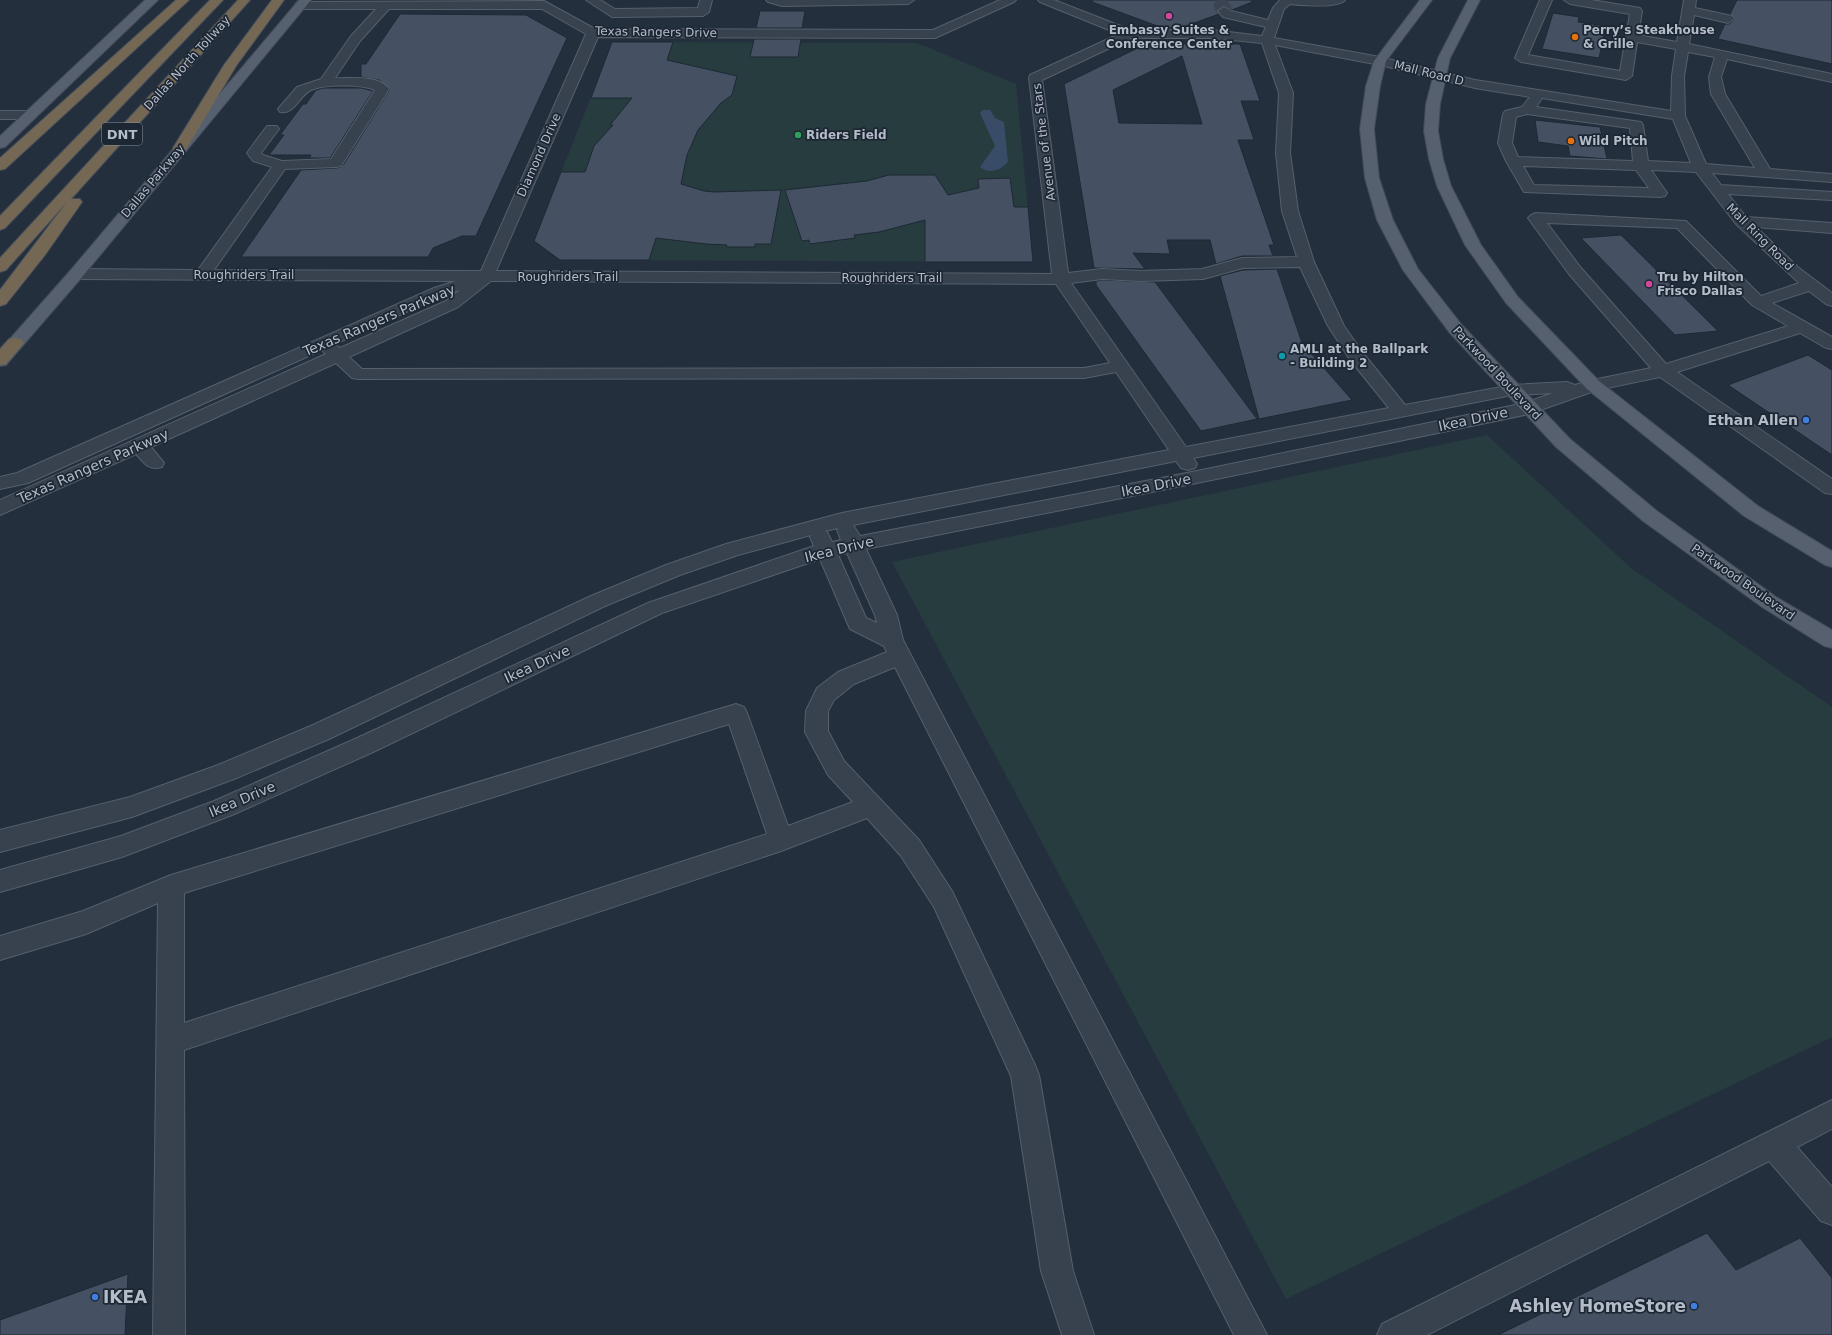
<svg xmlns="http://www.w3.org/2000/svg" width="1832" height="1335" font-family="'DejaVu Sans',sans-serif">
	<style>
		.green { fill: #263c3f }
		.water { fill: #394c67 }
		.building { fill: #455162; stroke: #1f2835; fill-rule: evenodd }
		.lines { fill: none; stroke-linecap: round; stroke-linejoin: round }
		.minor-tunnel { stroke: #3a4453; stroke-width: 14; stroke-dasharray: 14 6; stroke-linecap: butt }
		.minor-casing { stroke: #565f6c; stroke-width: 2 }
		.major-casing { stroke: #414a57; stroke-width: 2 }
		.highway-casing { stroke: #434c59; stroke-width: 2 }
		.minor { fill: #38414e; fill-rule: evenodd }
		.major { fill: #56606e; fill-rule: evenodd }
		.highway { fill: #746855; fill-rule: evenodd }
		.hotel-dot { fill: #d1479c; stroke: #1d2633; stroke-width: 1.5 }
		.food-dot { fill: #e8710a; stroke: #1d2633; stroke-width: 1.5 }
		.leisure-dot { fill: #2e9e5b; stroke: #1d2633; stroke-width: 1.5 }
		.culture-dot { fill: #0f9aa8; stroke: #1d2633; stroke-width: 1.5 }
		.shop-dot { fill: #3f7fe0; stroke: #1d2633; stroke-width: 1.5 }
		.labels { text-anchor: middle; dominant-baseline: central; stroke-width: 3.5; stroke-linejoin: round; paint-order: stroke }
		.far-poi-label { font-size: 12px; font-weight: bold; fill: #b4bcc9; stroke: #1d2633; text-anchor: start }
		.far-street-label { font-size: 12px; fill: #b4bcc9; stroke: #1d2633 }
		.shield { fill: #1d2633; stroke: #878f9c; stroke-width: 1 }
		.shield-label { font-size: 13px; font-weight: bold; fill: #b4bcc9 }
		.street-label { font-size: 14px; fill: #b4bcc9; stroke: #1d2633 }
		.poi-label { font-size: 14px; font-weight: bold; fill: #b4bcc9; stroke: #1d2633; text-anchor: end }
		.near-poi-label { font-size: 17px; font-weight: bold; fill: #b4bcc9; stroke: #1d2633; text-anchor: start }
	</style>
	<rect width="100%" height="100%" fill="#242f3e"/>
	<g class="green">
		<path d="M617,42l300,1 99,41 17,178 -473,-2 -26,-19 78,-197z"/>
		<path d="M1487,435l144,133 201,139v330l-546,262 -394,-737z"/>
	</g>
	<path class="water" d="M983,110h7l5,8 9,4 4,40c-7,8 -19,13 -28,5l15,-21 -15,-33z"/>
	<g class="building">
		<path d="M1093,0h158l1,2 -20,8 -9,-4 -6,5 2,3 -39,14h-17l-71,-26z"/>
		<path d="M1737,0h95v64l-114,-25 7,-15h4l6,-5 -5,-5z"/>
		<path d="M760,11h45l-3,17h-46z"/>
		<path d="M1553,13l26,4 -1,5 28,4 -7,32 -57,-9z"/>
		<path d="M400,14l126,1 41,23 -91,198h-14l-29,12 -5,9h-187l60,-87 35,-2 5,-1 3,-3 46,-75 -11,-9 -18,-3v-13h5z"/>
		<path d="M754,39h47l-3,18h-48z"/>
		<path d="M612,42h61l-6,18 70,16 -5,19 -11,8 -23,27 -11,25 -6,29 23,7 10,1 67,-2 -10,54h-16v3h-29l1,-2 -21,-1 -50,-6 -7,22h-89l-26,-19 27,-69h24l9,-26 19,-21h-3l22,-27h-41z"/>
		<path d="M1146,44h94l20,57h-19l13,39h-16l36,105h-5l4,11h-31l-26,8 -6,-24h-43l3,14 -37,-1 12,16 -51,-1 -30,-184zM1182,56l20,68 -83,-1 -6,-33z"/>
		<path d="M324,88h37l12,3 -43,67h-21l2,-3h-42l15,-20h-4l23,-31h3l10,-14z"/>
		<path d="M1535,120l65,7 7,32 -37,-3 -2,-10 -30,-4z"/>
		<path d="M889,175h46l13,20 31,-7 -1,-9 32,-1 4,29h14l5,55h-108v-42l-46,12 -25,3 1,3 -45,6 -1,-4 -7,1 -17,-51 82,-9z"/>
		<path d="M1621,235l97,96 -43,4 -94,-97z"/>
		<path d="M1277,269l25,74 50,57 -93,19 -39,-143 23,-6z"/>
		<path d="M1102,280l53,2 102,137 -56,12 -105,-146v-4z"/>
		<path d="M1808,355l24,15v85l-104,-70z"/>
		<path d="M1707,1233l29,37 64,-32 32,40v57h-334z"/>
		<path d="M128,1274l-3,61h-125v-15z"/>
	</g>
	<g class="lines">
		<path class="minor-tunnel" d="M1224,11l-3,-5 9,-6"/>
		<g class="minor-casing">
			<g id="minor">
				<path d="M586,0h14l15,9 83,-1 2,-8h12l-3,12 -6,4 -91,1z"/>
				<path d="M766,0h148l-6,4 -126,2 -14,-4z"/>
				<path d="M1000,0h16l-2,2 -79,36 -337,-1 -102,234 556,3 -23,-196 1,-3 89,-41 -79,-32 -2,-2h16l77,30h81l50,6 4,-9 -43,-10 -5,-6 6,-4 7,4 37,9 5,-12 7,-8h65c-7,9 -44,5 -55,4l-6,5 -10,29 106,19 95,23 196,31 1,-35 4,-27 -39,-7 -5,34 -6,4 -105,-18 -6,-4 25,-58h12l-24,55 92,16 10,-57 -60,-10 -6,-4h27l49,8 2,3 -4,24 39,7 7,-42h12l-1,8 37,8 2,3 -6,4 -34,-8 -5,29 143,30v8l-105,-23 -6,18 4,17 45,75 62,5v8l-120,-9 9,12 111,7v8l-104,-6 18,23 86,6v10l-76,-6 43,41 33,25v13l-6,-2 -17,-13 -37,12 60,34v12l-6,-1 -26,-15 -123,39 155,107v15l-7,-1 -165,-116 -63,13 -68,24 -332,69 -331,66 31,66 6,25 364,695h-33l-339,-668 -41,17 -20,16 -6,11v20l16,30 75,79 33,51 83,174 4,10 34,196 21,64h-32l-21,-64 -30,-195 -77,-169 -33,-51 -34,-38 -86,33 -597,199 1,285h-32l5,-432 -72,31 -86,26v-24l83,-25 88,-36 565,-171 8,3 3,6 41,113 65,-24 -25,-27 -23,-43 1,-21 11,-23 21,-16 49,-20 -3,-6 -34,-17 -30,-70 -158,54 -291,140 -139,62 -110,42 -122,35v-22l121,-34 93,-35 141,-62 293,-136 166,-57 -4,-9 1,-2 -73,20 -58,20 -75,31 -276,133 -95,40 -102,38 -132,35v-22l130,-33 88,-32 95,-40 278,-129 75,-31 60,-21 116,-31 327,-63 -53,-78 -32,6 -726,1 -6,-1 -16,-15 -185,84 13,16 -2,4c-13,4 -18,-4 -26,-13l-136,61v-15l326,-146 -4,-4 -294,133 -28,6v-12l17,-4 417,-185 22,-7 -380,-2 -6,-2 -2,-3 2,-3 6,-2 122,1 74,-103 -19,-6 -6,-8 20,-27h10l2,3 -18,24 2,2 19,6 49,-2 44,-69c-14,-6 -50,-6 -64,0 -12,6 -17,25 -31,22l-2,-3 19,-22 24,-8 30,-43 25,-27h-75l-4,-1 -2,-3 2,-3 247,-1 51,28 338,1zM389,9h153l44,25 -105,237 -267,-1 71,-101 51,-2 5,-1 2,-3 46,-74c-11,-15 -39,-10 -54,-11l25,-37zM1131,38h81l50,5 17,50 -3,60 6,58 15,46 -55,1 -40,11 -61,2 -39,-2 -34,4 -26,-193zM1275,45l105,20 95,23 55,9 -8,10 -17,4 -2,3 -5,29 8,18 18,31 136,5 5,-1 2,-3 -16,-23 45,2 40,52 63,59 -38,13 -75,-75 -150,-8 -5,2 -3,3 41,56 82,94 -58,12 -18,5 -8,-3 -55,3 -107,20 -42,-52 -19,-27 -30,-64 -16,-51 -8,-58 3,-60zM1688,52l27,5 -6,20 2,17 44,74 -49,-4 -21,-48 -1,-40zM1542,98l131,21 18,44 -43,-2 -5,-36 -2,-3 -105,-15zM1527,114l103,14 3,33 -115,-4 -6,-14 4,-26zM1523,166l113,4 13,18 -115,-3zM1547,223l130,5 75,77 36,21 -122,38 -85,-96zM1300,267l28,59 23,35 38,47 -203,39 -115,-164 31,-4 39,2 62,-2 40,-11zM491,281l565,3 54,79 -26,5 -722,1 -13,-12 109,-50zM460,290l-14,11 -106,47 -5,-4 111,-50zM1553,393l-28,10 -328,68 -337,65 -7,-11 323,-64 5,7 7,2 7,-2 2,-4 -4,-6 319,-63zM838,528l-1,2 4,10 -9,2 -5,-10 -2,-1zM847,553l28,62 2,8 -11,-5 -28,-63zM729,724l38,110 -583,189v-130z"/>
				<path d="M0,111h30l5,1 2,3 -2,3 -5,1h-30z"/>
				<path d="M1832,1100v29l-35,18 35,40v38l-11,-4 -52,-60 -342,174h-50l5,-11z"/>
			</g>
		</g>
		<g class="major-casing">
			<g id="major">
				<path d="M145,0h13l-153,147 -5,1v-12z"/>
				<path d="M299,0h12l-229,277 -76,88 -6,1v-16l70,-79z"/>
				<path d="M1420,0h12l-46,61 -6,25 -6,43 5,49 14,42 25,49 43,55 109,115 87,72 119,86 56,33v18l-8,-2 -62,-39 -119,-86 -87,-74 -107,-115 -46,-62 -26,-50 -12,-42 -5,-49 6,-43 8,-25z"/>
				<path d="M1468,0h12l-30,58 -10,46 -2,27 5,28 8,27 30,59 37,52 81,84 159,125 74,45v16l-7,-2 -81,-49 -157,-127 -81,-86 -41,-58 -28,-59 -8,-27 -5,-28 2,-27 12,-46z"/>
			</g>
		</g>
		<g class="highway-casing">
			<g id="highway">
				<path d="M176,0h13l-184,169 -5,1v-12z"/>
				<path d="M210,0h13l-218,228 -5,2v-14z"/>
				<path d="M238,0h12l-179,199h9l2,3 -37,53 -39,49 -6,2v-16l67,-88 -61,68 -6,2v-14z"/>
				<path d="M272,0h12l-48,66 -51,85h-10l-2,-3 51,-83z"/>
				<path d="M15,338l6,1 3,4 -18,21 -6,1v-16l9,-10z"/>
			</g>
		</g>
		<use href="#minor" class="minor"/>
		<use href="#major" class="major"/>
		<use href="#highway" class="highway"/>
	</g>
	<g class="hotel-dot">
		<circle cx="1169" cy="16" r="4"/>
		<circle cx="1649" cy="284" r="4"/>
	</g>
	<g class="food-dot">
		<circle cx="1575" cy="37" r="4"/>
		<circle cx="1571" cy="141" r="4"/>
	</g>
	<circle class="leisure-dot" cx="798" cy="135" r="4"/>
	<circle class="culture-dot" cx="1282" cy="356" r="4"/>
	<g class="shop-dot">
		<circle cx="1806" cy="420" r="4"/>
		<circle cx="95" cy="1297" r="4"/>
		<circle cx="1694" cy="1306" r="4"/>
	</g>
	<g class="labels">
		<g class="far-poi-label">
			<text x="1169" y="30" text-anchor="middle">Embassy Suites &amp;<tspan x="1169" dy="14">Conference Center</tspan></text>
			<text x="1583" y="30">Perry’s Steakhouse<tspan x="1583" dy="14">&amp; Grille</tspan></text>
			<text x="806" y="135">Riders Field</text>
			<text x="1579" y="141">Wild Pitch</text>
			<text x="1657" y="277">Tru by Hilton<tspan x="1657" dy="14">Frisco Dallas</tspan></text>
			<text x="1290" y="349">AMLI at the Ballpark<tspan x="1290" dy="14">- Building 2</tspan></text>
		</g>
		<g class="far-street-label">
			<text transform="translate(656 32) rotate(1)">Texas Rangers Drive</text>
			<text transform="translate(187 63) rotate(-48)">Dallas North Tollway</text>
			<text transform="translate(1429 73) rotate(14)">Mall Road D</text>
			<text transform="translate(1044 142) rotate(-97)">Avenue of the Stars</text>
			<text transform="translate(539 155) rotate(-66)">Diamond Drive</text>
			<text transform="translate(153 181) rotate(-50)">Dallas Parkway</text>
			<text transform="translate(1760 237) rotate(45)">Mall Ring Road</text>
			<text x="244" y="275">Roughriders Trail</text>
			<text x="568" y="277">Roughriders Trail</text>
			<text x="892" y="278">Roughriders Trail</text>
			<text transform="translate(1497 373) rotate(47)">Parkwood Boulevard</text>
			<text transform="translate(1743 582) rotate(35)">Parkwood Boulevard</text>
		</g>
		<rect class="shield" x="102" y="123" width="40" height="22" rx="3"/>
		<g class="shield-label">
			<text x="122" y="134">DNT</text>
		</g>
		<g class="street-label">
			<text transform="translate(379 320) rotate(-23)">Texas Rangers Parkway</text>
			<text transform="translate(1473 419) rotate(-12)">Ikea Drive</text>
			<text transform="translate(93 466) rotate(-24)">Texas Rangers Parkway</text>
			<text transform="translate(1156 485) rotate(-11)">Ikea Drive</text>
			<text transform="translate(839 549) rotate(-14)">Ikea Drive</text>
			<text transform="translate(537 664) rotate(-25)">Ikea Drive</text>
			<text transform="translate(242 799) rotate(-23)">Ikea Drive</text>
		</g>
		<g class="poi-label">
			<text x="1798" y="420">Ethan Allen</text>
		</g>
		<g class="near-poi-label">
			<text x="103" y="1297">IKEA</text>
			<text x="1686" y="1306" text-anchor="end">Ashley HomeStore</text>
		</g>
	</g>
</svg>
